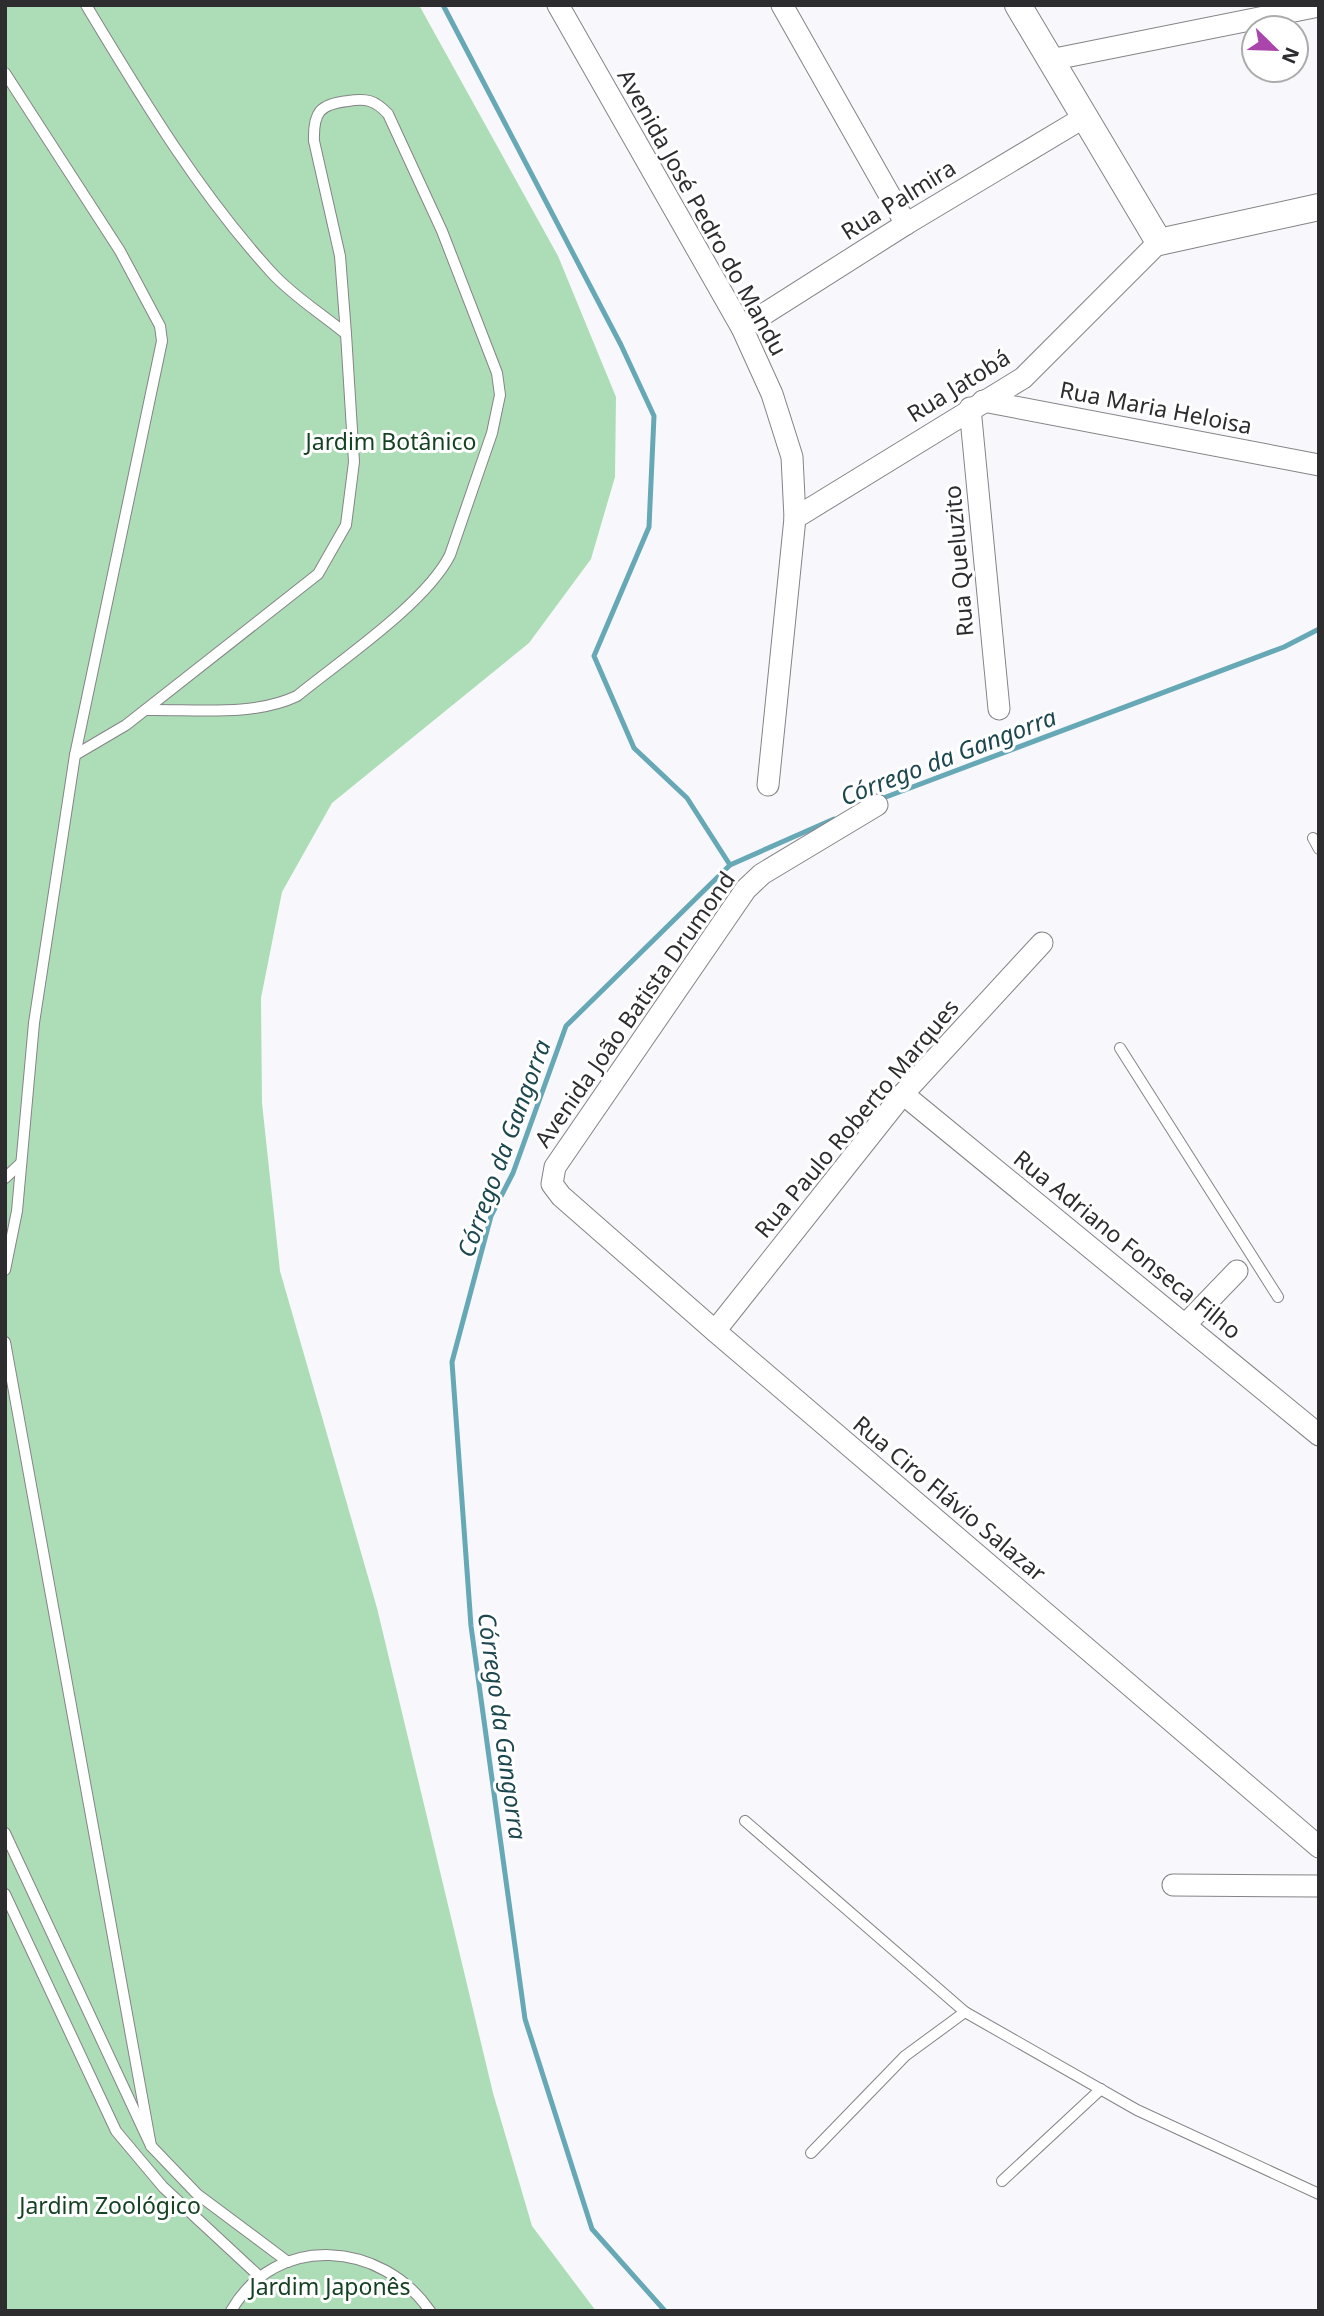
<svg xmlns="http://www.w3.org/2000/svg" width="1324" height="2316" font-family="'Noto Sans',sans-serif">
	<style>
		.green { fill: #acddb6 }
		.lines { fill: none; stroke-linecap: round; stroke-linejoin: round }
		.stream { stroke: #66a8b5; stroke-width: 5 }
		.service-casing { stroke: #848487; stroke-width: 12 }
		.minor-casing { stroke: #848487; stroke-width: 23 }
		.tertiary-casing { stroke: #848487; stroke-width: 28 }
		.service { stroke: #fff; stroke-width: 10 }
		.minor { stroke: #fff; stroke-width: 21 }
		.tertiary { stroke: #fff; stroke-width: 26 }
		.labels { text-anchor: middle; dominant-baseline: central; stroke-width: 6; stroke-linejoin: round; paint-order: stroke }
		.street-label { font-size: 23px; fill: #2d2d2f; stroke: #fff }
		.park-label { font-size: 23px; fill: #154223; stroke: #fff }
		.water-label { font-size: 24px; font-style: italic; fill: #1c474f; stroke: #fff }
	</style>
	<rect width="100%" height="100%" fill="#f8f8fc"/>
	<path class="green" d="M5,5h414l139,251 58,141 -1,80 -24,82 -62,84 -197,160 -50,89 -21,106 1,105 18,168 97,337 116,485 39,133 64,85h-591z"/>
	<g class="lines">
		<g class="stream">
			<path d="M443,5l178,340 33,71 -5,111 -55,129 40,92 53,50 43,67"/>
			<path d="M878,800l406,-153 35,-18"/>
			<path d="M665,2311l-73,-82 -67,-210 -54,-393 -19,-264 39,-146 22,-43 53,-147 164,-161 104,-46"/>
		</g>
		<g class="service-casing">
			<g id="service">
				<path d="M5,73l115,178 40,75 2,15 -87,414 -41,268 -17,188 -12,59"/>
				<path d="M146,710c48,-1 107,7 151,-14 44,-36 129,-93 153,-141l42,-122 8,-38 -3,-22 -55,-142 -54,-117c-13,-14 -22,-16 -40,-13 -28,3 -35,11 -34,40l26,115 6,78"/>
				<path d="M75,755l51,-30 192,-151 28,-49 8,-63 -8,-128c-25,-21 -52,-37 -74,-61 -74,-81 -130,-175 -186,-268"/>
				<path d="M1313,838l6,11"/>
				<path d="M1120,1048l158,249"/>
				<path d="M5,1178l15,-14"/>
				<path d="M5,1342l146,804"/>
				<path d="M745,1821l220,191 172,98 182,84"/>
				<path d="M5,1833l146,313 46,48 91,68"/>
				<path d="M5,1894l111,237 47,56 97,90"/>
				<path d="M811,2153l94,-97 60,-44"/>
				<path d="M1002,2181l99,-92"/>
				<path d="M231,2311c45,-79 151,-70 199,0"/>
			</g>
		</g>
		<g class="minor-casing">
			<g id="minor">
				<path d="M558,5l184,323 30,66 20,63 3,61 -27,267"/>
				<path d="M782,5l124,219"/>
				<path d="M1050,60l269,-54"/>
				<path d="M742,328l164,-104 177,-106"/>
				<path d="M983,401l336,64"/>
				<path d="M970,408l29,301"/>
				<path d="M795,518l228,-140 136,-136"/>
				<path d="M877,805l-115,69 -16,15 -191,278 -3,17 9,12 154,135 604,516"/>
				<path d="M903,1094l416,341"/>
				<path d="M1185,1325l52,-54"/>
				<path d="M715,1331l188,-237 139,-151"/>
				<path d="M1173,1885l146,1"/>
			</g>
		</g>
		<g class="tertiary-casing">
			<path id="tertiary" d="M1018,5l141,237 160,-35"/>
		</g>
		<use href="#service" class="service"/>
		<use href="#minor" class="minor"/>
		<use href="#tertiary" class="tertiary"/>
	</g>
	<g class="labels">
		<g class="street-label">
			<text transform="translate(898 199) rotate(-32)">Rua Palmira</text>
			<text transform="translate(703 212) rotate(61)">Avenida José Pedro do Mandu</text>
			<text transform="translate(958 385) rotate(-32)">Rua Jatobá</text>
			<text transform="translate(1156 407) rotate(11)">Rua Maria Heloisa</text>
			<text transform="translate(958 561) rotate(-95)">Rua Queluzito</text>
			<text transform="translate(634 1009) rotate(-55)">Avenida João Batista Drumond</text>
			<text transform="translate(856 1118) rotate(-50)">Rua Paulo Roberto Marques</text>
			<text transform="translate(1128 1244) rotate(39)">Rua Adriano Fonseca Filho</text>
			<text transform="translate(950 1498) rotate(40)">Rua Ciro Flávio Salazar</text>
		</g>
		<g class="park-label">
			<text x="391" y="441">Jardim Botânico</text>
			<text x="110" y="2205">Jardim Zoológico</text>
			<text x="330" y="2286">Jardim Japonês</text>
		</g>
		<g class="water-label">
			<text transform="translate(948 756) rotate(-21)">Córrego da Gangorra</text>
			<text transform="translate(503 1148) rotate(-70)">Córrego da Gangorra</text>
			<text transform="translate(503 1726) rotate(82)">Córrego da Gangorra</text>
		</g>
	</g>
	<rect width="1324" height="2316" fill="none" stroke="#2d2d2f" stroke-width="14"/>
	<g transform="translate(1275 49) rotate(113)"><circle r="33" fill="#ffffff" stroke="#ababac" stroke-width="2"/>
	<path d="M0-5L12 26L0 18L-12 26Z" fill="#aa46ab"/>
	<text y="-10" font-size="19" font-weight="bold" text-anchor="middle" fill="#2d2d2f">N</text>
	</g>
</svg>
